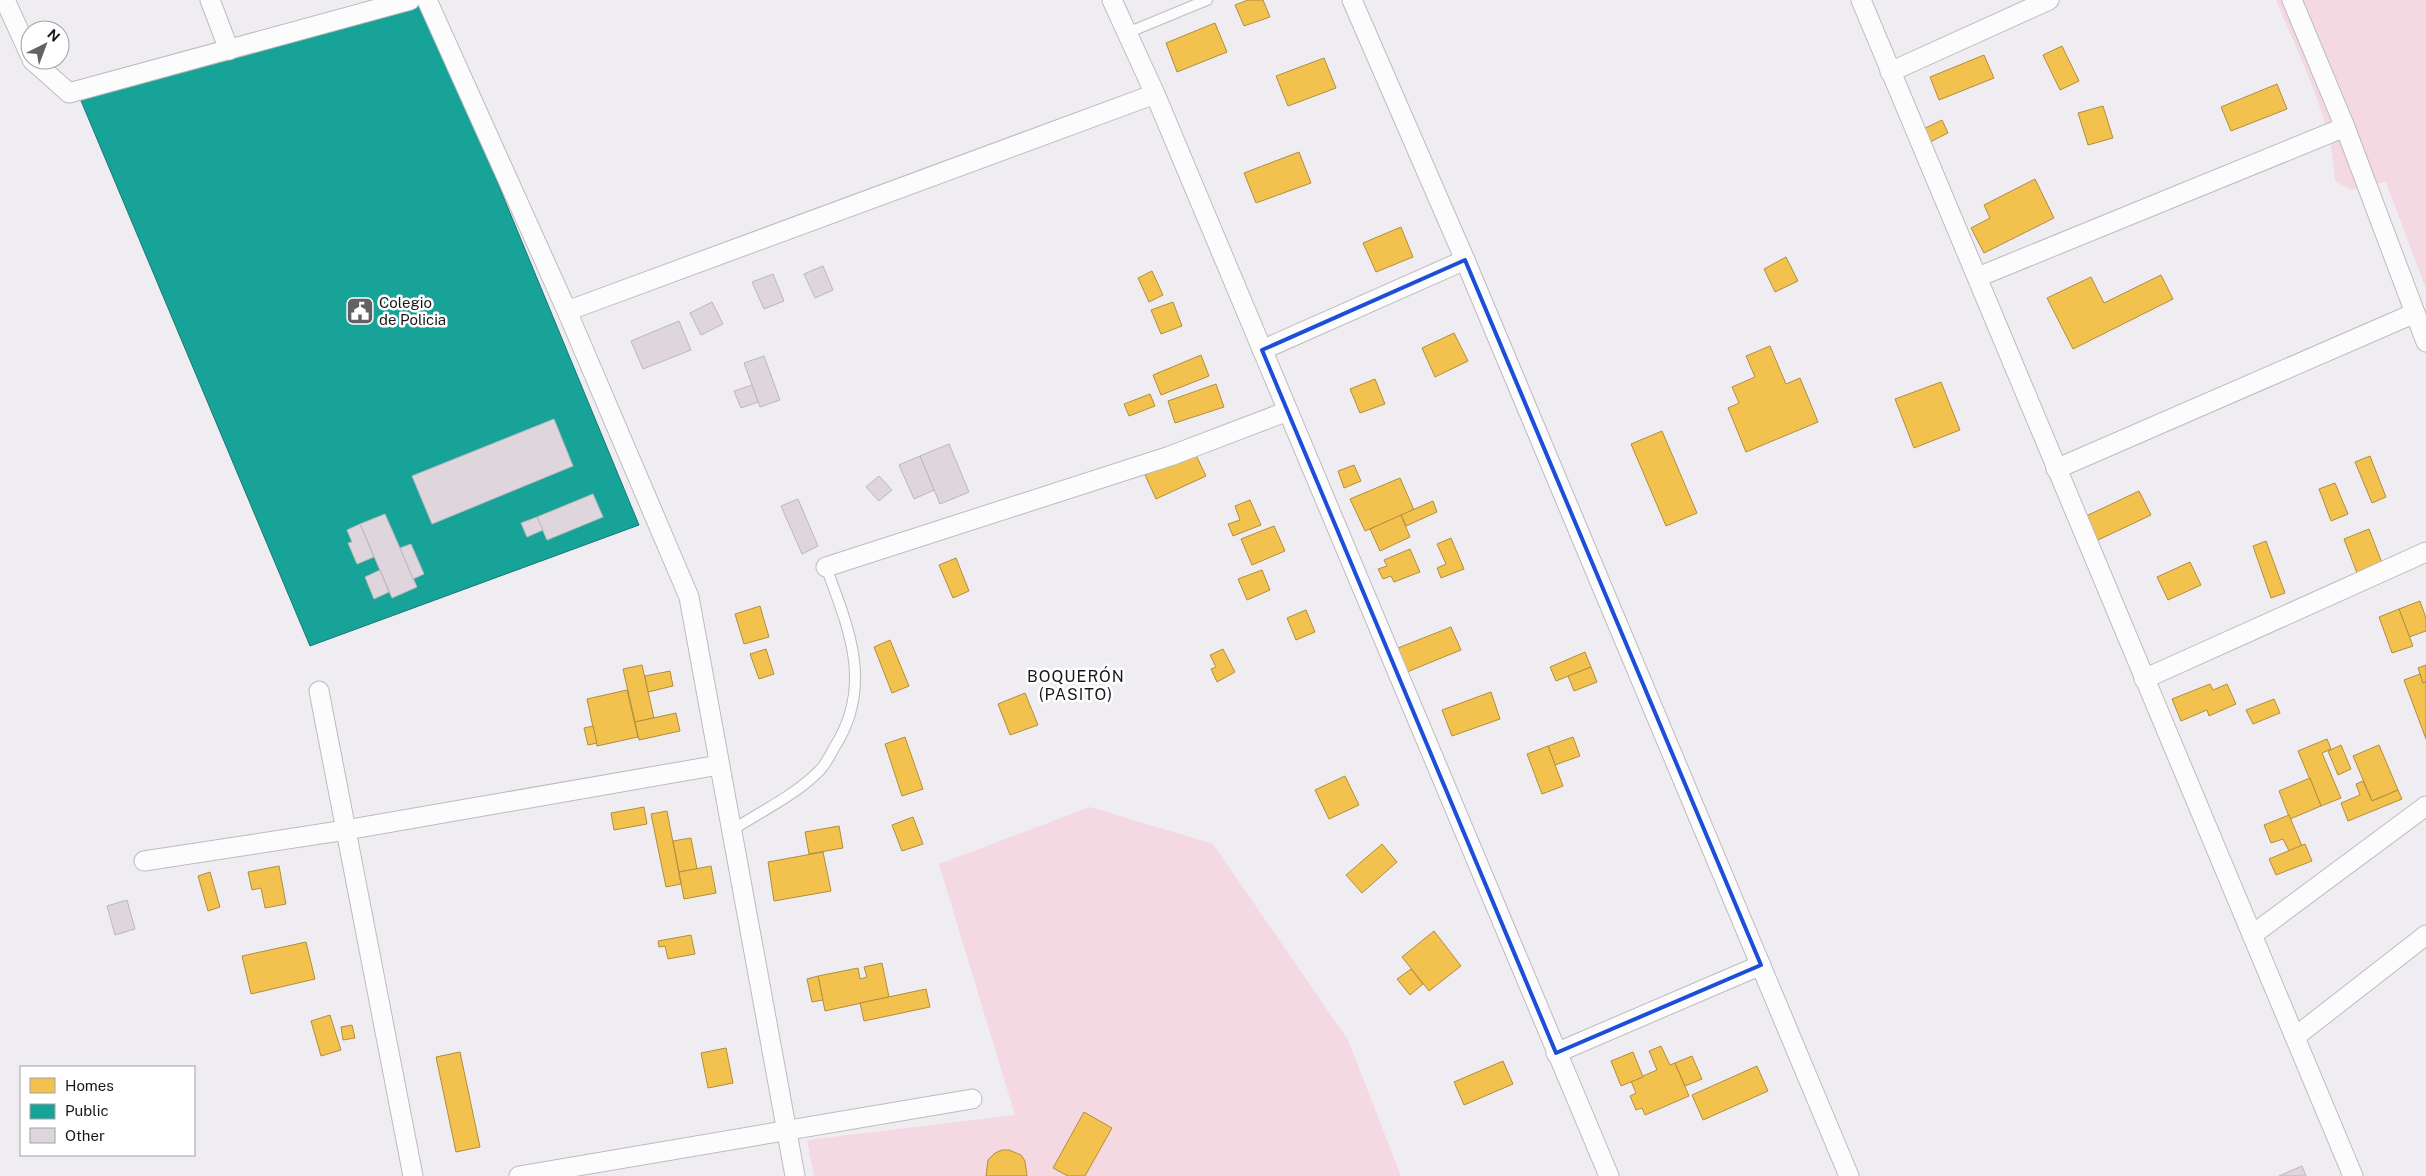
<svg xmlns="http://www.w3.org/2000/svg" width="2426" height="1176" font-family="'Public Sans',sans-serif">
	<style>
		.green { fill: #f4d8e2 }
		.homes { fill: #f2c14e; stroke: #b18e3e }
		.public { fill: #17a398; stroke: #177972 }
		.building { fill: #dfd5dd; stroke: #bab8bb }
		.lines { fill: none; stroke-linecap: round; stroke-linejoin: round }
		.lane-casing { stroke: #bdbbbe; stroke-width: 12 }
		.street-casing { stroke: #bdbbbe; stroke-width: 21 }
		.lane { stroke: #fdfcfd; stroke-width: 10 }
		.street { stroke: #fdfcfd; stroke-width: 19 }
		.marked { fill: none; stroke: #1d4ed8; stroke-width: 4; stroke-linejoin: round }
		.labels { text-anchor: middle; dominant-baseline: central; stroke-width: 5; stroke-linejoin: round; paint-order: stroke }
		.poi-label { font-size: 15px; fill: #181619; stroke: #fff; text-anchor: start }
		.neighbourhood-label { font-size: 16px; letter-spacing: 1px; fill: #181619; stroke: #fff }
	</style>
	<rect width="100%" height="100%" fill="#efedf1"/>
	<g class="green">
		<path d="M2276,0h150v289l-40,-107 -35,8 -16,-9c-2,-61 -36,-124 -59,-181z"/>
		<path d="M1090,807l123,37 135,196 53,136h-587l-7,-36 208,-25 -76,-251z"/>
	</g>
	<g class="homes">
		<path d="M1248,0h15l7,17 -26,9 -9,-21z"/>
		<path d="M1215,23l12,29 -50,20 -11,-29z"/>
		<path d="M2062,46l17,35 -19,9 -17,-35z"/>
		<path d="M1984,55l10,23 -55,22 -9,-23z"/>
		<path d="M1324,58l12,30 -48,18 -12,-30z"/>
		<path d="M2277,84l10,25 -56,22 -10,-24z"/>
		<path d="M2103,106l10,32 -25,7 -10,-32z"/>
		<path d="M1942,120l6,13 -20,10 -7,-13z"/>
		<path d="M1299,152l12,31 -55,20 -12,-30z"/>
		<path d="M2035,179l19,39 -70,35 -13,-25 19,-10 -6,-13z"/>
		<path d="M1401,227l12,30 -37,15 -13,-29z"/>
		<path d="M1786,257l12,24 -23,11 -11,-23z"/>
		<path d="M1152,271l11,24 -14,7 -11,-24z"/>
		<path d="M2161,275l12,24 -100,50 -26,-51 44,-21 13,26z"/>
		<path d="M1173,302l9,24 -21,8 -10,-24z"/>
		<path d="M1454,333l14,28 -33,16 -13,-29z"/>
		<path d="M1770,346l16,38 14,-6 18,44 -72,30 -18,-44 11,-5 -7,-16 23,-10 -9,-21z"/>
		<path d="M1201,355l8,21 -48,19 -8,-20z"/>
		<path d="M1375,379l10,25 -25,9 -10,-24z"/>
		<path d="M1941,382l19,48 -46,18 -19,-49z"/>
		<path d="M1216,384l8,23 -49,16 -7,-22z"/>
		<path d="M1150,394l5,12 -26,10 -5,-12z"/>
		<path d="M1662,431l35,82 -31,13 -35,-82z"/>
		<path d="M1195,453l11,23 -50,23 -11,-24z"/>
		<path d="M2370,456l16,41 -14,6 -17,-41z"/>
		<path d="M1354,465l7,16 -17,7 -6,-17z"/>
		<path d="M1400,478l14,32 -49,21 -15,-32z"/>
		<path d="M2335,483l13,31 -17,7 -12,-32z"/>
		<path d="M2139,491l12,24 -55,26 -12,-24z"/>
		<path d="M1250,500l11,25 -28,11 -5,-12 12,-4 -5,-14z"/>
		<path d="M1433,501l4,11 -31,14 -5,-11z"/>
		<path d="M1401,515l9,22 -30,14 -10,-22z"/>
		<path d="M1274,526l11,25 -33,14 -11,-26z"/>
		<path d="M2369,529l13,34 -25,10 -13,-34z"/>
		<path d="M1451,538l13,31 -23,9 -4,-10 9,-4 -9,-20z"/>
		<path d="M2266,541l19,52 -14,5 -18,-52z"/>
		<path d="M1410,549l10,23 -26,10 -3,-6 -8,3 -5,-10 9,-3 -3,-6z"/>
		<path d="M956,558l13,33 -16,7 -14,-33z"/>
		<path d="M2190,562l11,23 -33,15 -11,-23z"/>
		<path d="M1262,570l8,20 -23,10 -9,-21z"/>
		<path d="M2420,601l6,17v13l-17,6 -10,-28z"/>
		<path d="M760,606l9,31 -25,7 -9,-30z"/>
		<path d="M2399,609l14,37 -21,7 -13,-36z"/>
		<path d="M1306,610l9,22 -19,8 -9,-22z"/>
		<path d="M1451,627l10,23 -54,22 -9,-24z"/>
		<path d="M890,640l19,46 -17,7 -18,-46z"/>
		<path d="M766,649l8,25 -15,5 -9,-25z"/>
		<path d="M1223,649l12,23 -18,10 -6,-13 5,-2 -6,-12z"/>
		<path d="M1585,652l6,15 -35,14 -6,-14z"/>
		<path d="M642,665l12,53 -19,4 -12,-53z"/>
		<path d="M2426,665v17l-3,1 -5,-15z"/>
		<path d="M1591,667l6,15 -23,9 -6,-15z"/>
		<path d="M670,671l3,15 -25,6 -3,-16z"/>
		<path d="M2420,674l3,9 3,-1v57l-22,-59z"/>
		<path d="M2210,684l3,6 14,-6 9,20 -27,12 -2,-6 -26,11 -9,-22z"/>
		<path d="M627,690l11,47 -41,9 -10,-47z"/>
		<path d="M1491,692l9,27 -48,17 -10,-26z"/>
		<path d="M1025,693l13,32 -28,10 -12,-31z"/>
		<path d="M2274,699l6,14 -27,11 -7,-14z"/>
		<path d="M676,713l4,18 -41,9 -4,-18z"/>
		<path d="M593,726l4,17 -9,2 -4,-17z"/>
		<path d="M905,737l18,52 -21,7 -17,-52z"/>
		<path d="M1573,737l7,19 -25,9 -7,-19z"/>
		<path d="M2327,739l4,10 -9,4 19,45 -20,8 -23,-55z"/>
		<path d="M2341,745l10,24 -13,6 -10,-24z"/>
		<path d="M2379,745l19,45 -26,11 -19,-45z"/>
		<path d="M1548,746l15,40 -21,8 -15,-40z"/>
		<path d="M1345,776l14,29 -30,14 -14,-29z"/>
		<path d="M2310,778l11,28 -31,13 -11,-28z"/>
		<path d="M2363,781l9,20 26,-11 4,9 -54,22 -7,-18 19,-8 -4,-11z"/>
		<path d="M644,807l3,17 -33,6 -3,-17z"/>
		<path d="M667,811l14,73 -15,3 -15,-73z"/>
		<path d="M2289,815l13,31 -13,5 -6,-12 -12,4 -7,-18z"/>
		<path d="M913,817l10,27 -21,7 -10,-26z"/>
		<path d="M839,826l4,22 -34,6 -4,-22z"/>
		<path d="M691,838l6,31 -18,3 -6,-31z"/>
		<path d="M1382,844l15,18 -35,31 -16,-18z"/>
		<path d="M2305,844l7,17 -36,14 -7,-16z"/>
		<path d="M823,852l8,39 -57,10 -6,-39z"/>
		<path d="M279,866l7,38 -21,4 -4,-20 -9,2 -4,-18z"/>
		<path d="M711,866l5,27 -32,6 -5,-27z"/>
		<path d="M210,872l10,35 -12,4 -10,-35z"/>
		<path d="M1434,931l27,35 -32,25 -27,-34z"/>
		<path d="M691,935l4,19 -27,5 -3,-13 -6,1 -1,-6z"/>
		<path d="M306,942l9,37 -64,15 -9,-38z"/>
		<path d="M882,963l7,34 -64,14 -7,-35 40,-8 2,11 7,-2 -3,-10z"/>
		<path d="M1411,969l12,15 -13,11 -13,-16z"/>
		<path d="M818,976l5,24 -11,2 -5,-23z"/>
		<path d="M926,989l4,18 -66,14 -4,-18z"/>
		<path d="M330,1015l11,35 -20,6 -10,-35z"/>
		<path d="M352,1025l3,13 -12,2 -2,-13z"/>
		<path d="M1661,1046l9,19 5,-2 14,33 -44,19 -3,-7 -6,2 -6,-14 6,-3 -5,-12 26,-11 -8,-19z"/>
		<path d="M726,1048l7,35 -25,5 -7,-35z"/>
		<path d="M460,1052l20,95 -24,5 -20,-95z"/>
		<path d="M1633,1052l10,25 -22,9 -10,-25z"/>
		<path d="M1692,1056l10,23 -17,7 -10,-23z"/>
		<path d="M1503,1061l10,23 -49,21 -10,-23z"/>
		<path d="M1757,1066l11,25 -65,29 -11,-25z"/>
		<path d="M1084,1112l28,16 -27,48h-17l-15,-8z"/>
		<path d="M1002,1150h7l12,5 4,6 2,15h-41l2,-16 7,-7z"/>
	</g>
	<path class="public" d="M422,0l217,525 -329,121 -231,-550z"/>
	<g class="building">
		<path d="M823,266l10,24 -18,8 -11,-24z"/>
		<path d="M773,274l11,27 -20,8 -12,-27z"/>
		<path d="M712,302l11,22 -22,11 -11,-22z"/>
		<path d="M679,321l12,29 -48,19 -12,-28z"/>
		<path d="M764,356l16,44 -20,7 -16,-44z"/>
		<path d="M752,385l6,17 -17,6 -7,-17z"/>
		<path d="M554,419l19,47 -141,58 -20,-48z"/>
		<path d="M949,444l20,48 -29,12 -20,-48z"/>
		<path d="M920,456l14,34 -20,9 -15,-34z"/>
		<path d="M879,476l13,14 -13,11 -13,-14z"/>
		<path d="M593,494l10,23 -56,23 -10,-23z"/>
		<path d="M798,499l20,47 -16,8 -21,-48z"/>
		<path d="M385,514l32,73 -25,11 -32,-74z"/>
		<path d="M537,517l6,13 -16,7 -6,-14z"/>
		<path d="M360,524l14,33 -17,7 -9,-21 4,-1 -5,-12z"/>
		<path d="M411,544l13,30 -11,5 -13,-31z"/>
		<path d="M380,570l9,22 -15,7 -9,-22z"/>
		<path d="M127,900l8,29 -20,6 -8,-29z"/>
		<path d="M2302,1166l4,10h-27z"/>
	</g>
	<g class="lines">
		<g class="lane-casing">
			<g id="lane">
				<path d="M1127,33l80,-33"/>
				<path d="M732,830c28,-18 64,-35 88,-60 6,-6 10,-15 14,-22 40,-62 15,-119 -8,-181"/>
			</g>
		</g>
		<g class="street-casing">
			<g id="street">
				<path d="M5,0l25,55"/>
				<path d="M210,0l19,50"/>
				<path d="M427,0l140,311 122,286 106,579"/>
				<path d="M1112,0l43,94 454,1082"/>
				<path d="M1352,0l113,260 384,916"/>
				<path d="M1861,0l492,1176"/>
				<path d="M2292,0l53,127 81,215"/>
				<path d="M32,60l37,33 341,-93"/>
				<path d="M1890,72l159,-72"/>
				<path d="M1978,277l367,-150"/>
				<path d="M567,311l588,-217"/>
				<path d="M1262,350l203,-90"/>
				<path d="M2056,469l359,-156"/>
				<path d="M826,567l344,-111 118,-45"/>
				<path d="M2144,679l282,-127"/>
				<path d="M319,691l94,485"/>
				<path d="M144,861l202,-31 373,-65"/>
				<path d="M2252,935l174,-129"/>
				<path d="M2295,1037l131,-102"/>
				<path d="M1556,1053l205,-88"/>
				<path d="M519,1176l453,-77"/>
			</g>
		</g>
		<use href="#lane" class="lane"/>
		<use href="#street" class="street"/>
	</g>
	<path class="marked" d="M1465,260l296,705 -205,88 -294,-703z"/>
	<defs>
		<g id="civic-square" transform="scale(1.4375)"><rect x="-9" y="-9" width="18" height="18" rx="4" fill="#636165" stroke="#fff"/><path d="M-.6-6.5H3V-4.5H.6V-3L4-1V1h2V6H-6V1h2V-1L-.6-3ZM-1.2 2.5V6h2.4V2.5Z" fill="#fff"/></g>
	</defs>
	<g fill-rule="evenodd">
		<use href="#civic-square" x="360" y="311"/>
	</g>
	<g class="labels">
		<g class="poi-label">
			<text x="379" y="302">Colegio<tspan x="379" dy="17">de Policia</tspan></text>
		</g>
		<g class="neighbourhood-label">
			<text x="1076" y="676">BOQUERÓN<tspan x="1076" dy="18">(PASITO)</tspan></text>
		</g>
	</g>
	<rect x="20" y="1066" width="175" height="90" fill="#ffffff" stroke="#a3a2a3"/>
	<rect x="30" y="1078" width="25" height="15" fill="#f2c14e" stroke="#a3a2a3"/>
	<text x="65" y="1091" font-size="15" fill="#181619">Homes</text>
	<rect x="30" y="1104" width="25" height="15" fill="#17a398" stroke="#a3a2a3"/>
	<text x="65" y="1116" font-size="15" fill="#181619">Public</text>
	<rect x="30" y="1128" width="25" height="15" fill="#dfd5dd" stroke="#a3a2a3"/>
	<text x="65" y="1141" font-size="15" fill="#181619">Other</text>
	<g transform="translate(45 45) rotate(42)"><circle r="24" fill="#ffffff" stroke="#a3a2a3"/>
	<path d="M0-4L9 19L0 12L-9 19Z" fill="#636165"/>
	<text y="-8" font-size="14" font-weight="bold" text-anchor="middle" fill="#181619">N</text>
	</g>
</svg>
